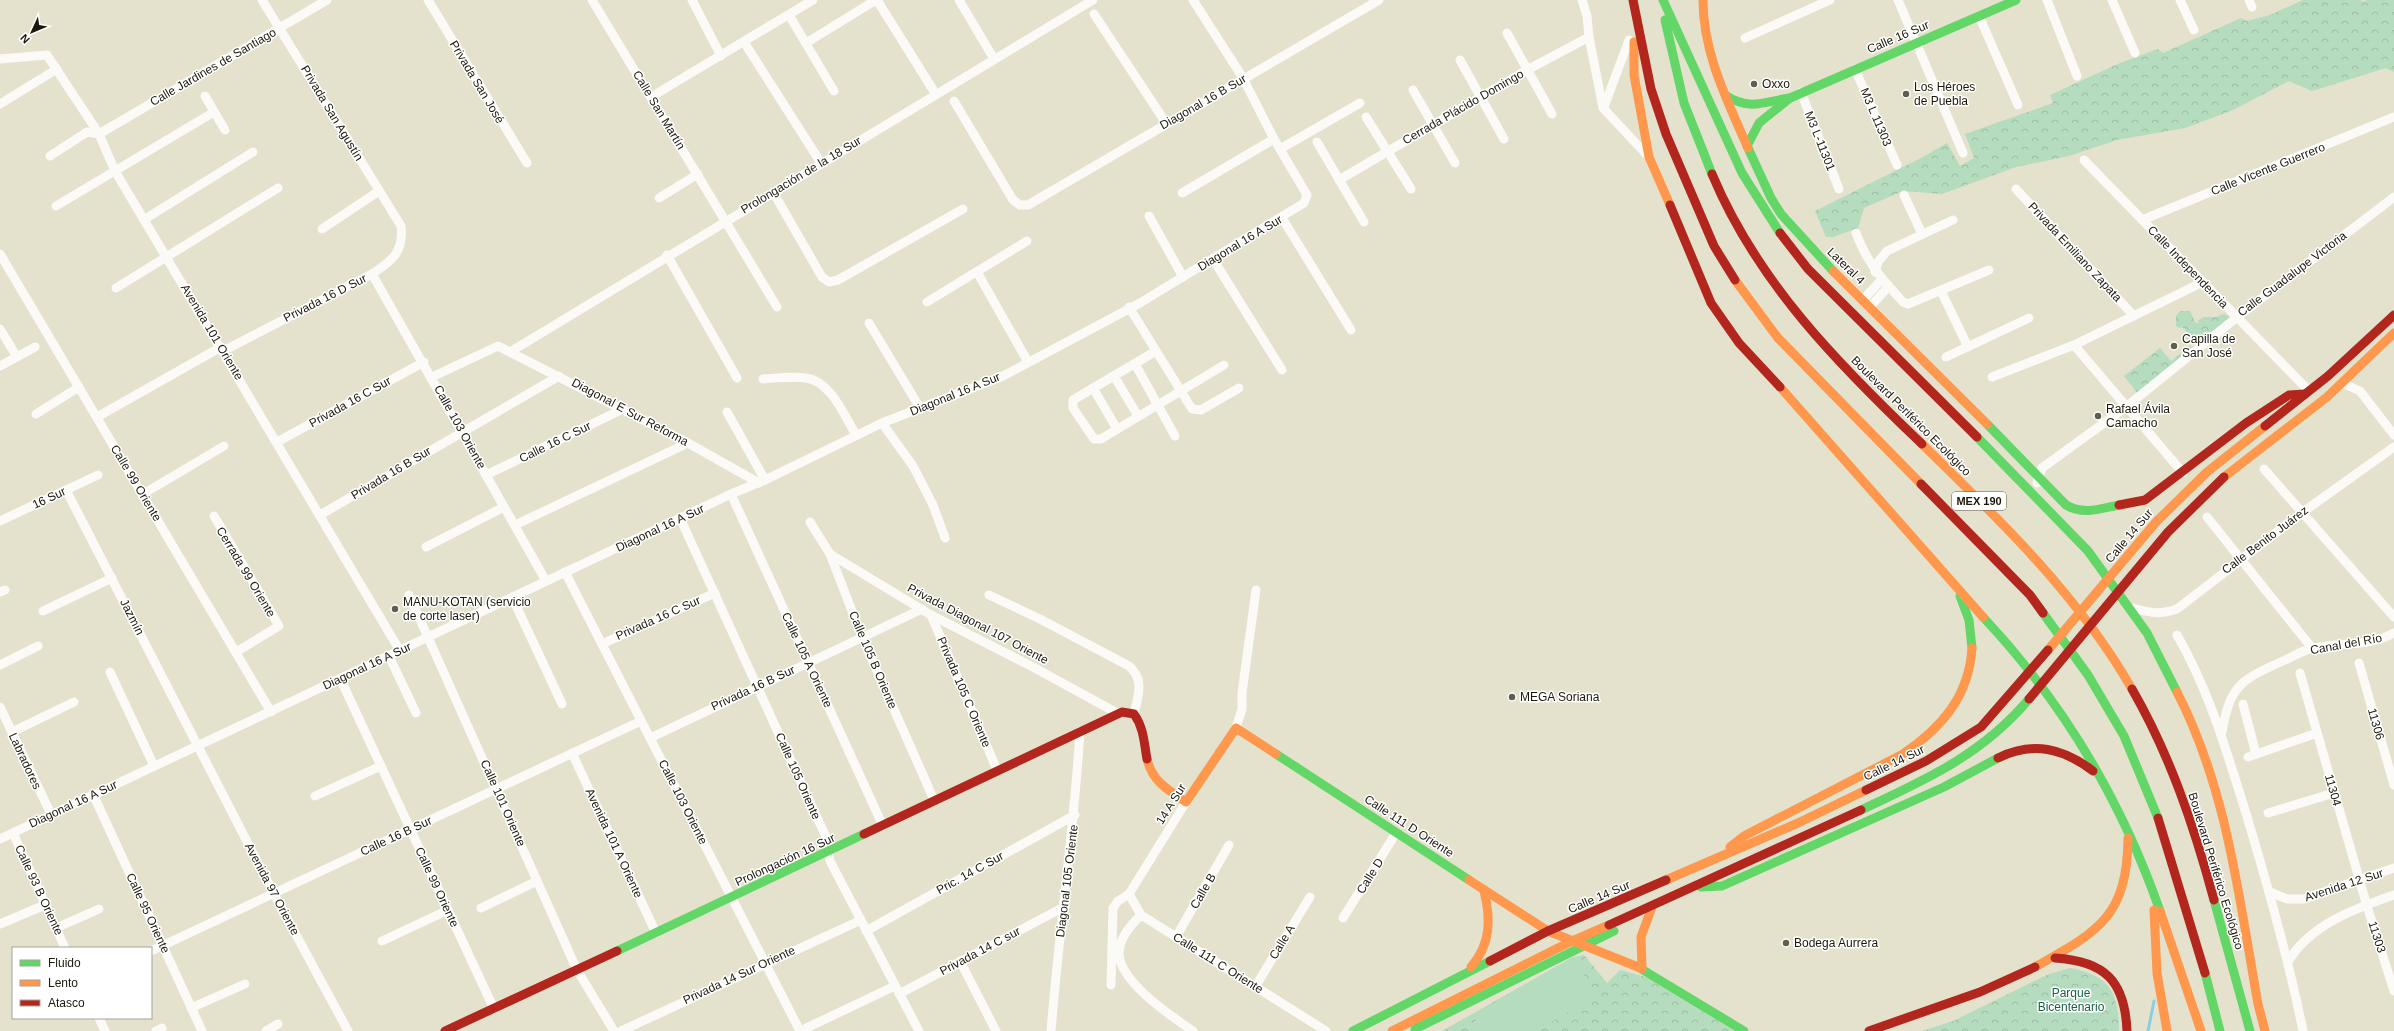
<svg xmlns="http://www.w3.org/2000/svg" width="2394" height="1031" font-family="Arial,sans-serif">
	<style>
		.park { fill: url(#park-crowns) }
		.pitch { fill: #b6dcbf }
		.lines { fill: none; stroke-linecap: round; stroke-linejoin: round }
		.stream { stroke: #8acee3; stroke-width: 3 }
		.street { stroke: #fbfaf7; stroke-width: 9 }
		.fast { stroke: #63d668; stroke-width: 9 }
		.slow { stroke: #ff974d; stroke-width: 9 }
		.jam { stroke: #b3261e; stroke-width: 9 }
		.poi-dot { fill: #615e4f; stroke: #fff; stroke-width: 1.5 }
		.labels { text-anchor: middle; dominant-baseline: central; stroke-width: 3; stroke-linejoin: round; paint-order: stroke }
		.shield { fill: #fff; stroke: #5f5d54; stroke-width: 1 }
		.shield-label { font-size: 11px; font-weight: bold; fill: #1b180b }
		.street-label { font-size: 12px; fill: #1b180b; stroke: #fff }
		.poi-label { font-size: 12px; fill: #1b180b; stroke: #fff; text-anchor: start }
		.park-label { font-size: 12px; fill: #1a6044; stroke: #fff }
	</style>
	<defs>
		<pattern id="park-crowns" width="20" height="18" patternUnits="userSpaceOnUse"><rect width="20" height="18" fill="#b6dcbf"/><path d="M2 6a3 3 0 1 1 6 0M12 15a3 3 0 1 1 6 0" fill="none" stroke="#9cbca3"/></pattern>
	</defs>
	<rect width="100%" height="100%" fill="#e4e1cc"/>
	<g class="park">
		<path d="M2303,0h57l4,2 2,-2h28v72l-8,-4 -74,23 -23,-10 -58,30 -46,17 -68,12 -48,16 -53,11 -74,27 -39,-3 -39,17 -6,20 -25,9h-7l-11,-26 106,-53 26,-15 13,23 14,-8 -9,-24 88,-31 -3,-8 70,-32 38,-14 5,4 78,-35 6,3 23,-6z"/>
		<path d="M2180,311h10l5,11 4,2 -1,-3 5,-4h12l9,-3 7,4 -33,27 -6,-2 -3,-5 -2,1 1,-6 -6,-6 -3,1 -3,-2v-10z"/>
		<path d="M2195,345l-56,50 -15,-19 36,-28 11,13 19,-15 2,2z"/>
		<path d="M1584,955l23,28 13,-13 26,7 89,54h-293l131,-74z"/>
		<path d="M2070,968c39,7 49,24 49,63h-197l31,-10 96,-47z"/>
	</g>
	<path class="pitch" d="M1573,957l23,39 -60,35h-54l-9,-16z"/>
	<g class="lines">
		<path class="stream" d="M2148,1031l6,-30"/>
		<g class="street">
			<path d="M428,0l99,163"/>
			<path d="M592,0l185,307"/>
			<path d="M692,0l29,56"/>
			<path d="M877,0l58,93"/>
			<path d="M959,0l35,59"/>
			<path d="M1582,0l5,16 2,21 14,71 43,46"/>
			<path d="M1898,0l65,153"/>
			<path d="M2047,0l30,76"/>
			<path d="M2112,0l23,53"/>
			<path d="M2180,0l14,30"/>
			<path d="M2249,0l3,7"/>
			<path d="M1094,14l72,109"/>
			<path d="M789,15l45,76"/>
			<path d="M1979,16l39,89"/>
			<path d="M1507,33l45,81"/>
			<path d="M1745,38l85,-38"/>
			<path d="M744,42l77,121"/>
			<path d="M806,43l70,-43"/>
			<path d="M0,59l47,-4 52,79 16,37 285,480"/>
			<path d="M1460,60l44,79"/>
			<path d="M1855,69l42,96"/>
			<path d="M1413,90l42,73"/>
			<path d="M1801,92l38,97"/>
			<path d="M205,96l20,34"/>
			<path d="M651,97l162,-97"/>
			<path d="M954,101l59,99 7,5h8l351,-205"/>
			<path d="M0,104l57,-35"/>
			<path d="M1604,107l25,-67"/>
			<path d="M1366,117l45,72"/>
			<path d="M99,134l228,-134"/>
			<path d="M1317,142l47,80"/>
			<path d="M1280,149l80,-46"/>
			<path d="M50,156l37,-24 12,2"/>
			<path d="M2084,160l225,231"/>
			<path d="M1339,180l188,-110 62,-33"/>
			<path d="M2016,189l118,127"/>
			<path d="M773,192l49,85 7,5 9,-2 125,-71"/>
			<path d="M1182,193l92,-54"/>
			<path d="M1904,195l18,39"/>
			<path d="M659,198l39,-24"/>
			<path d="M56,206l158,-94"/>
			<path d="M1149,216l34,61"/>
			<path d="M1282,218l69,112"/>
			<path d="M145,219l108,-67"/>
			<path d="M2142,220l252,-103"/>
			<path d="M322,229l57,-38"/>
			<path d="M1856,233c11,30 26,46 47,69l5,2 81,-34"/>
			<path d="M0,254l271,458"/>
			<path d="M667,255l70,123"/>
			<path d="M1213,259l69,111"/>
			<path d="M977,272l51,90"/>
			<path d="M1875,272l3,-10 9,-11 66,-31"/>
			<path d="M372,274l174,307"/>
			<path d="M116,288l162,-100"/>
			<path d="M1941,291l27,56"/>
			<path d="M1863,300l19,-21"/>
			<path d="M927,302l100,-61"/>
			<path d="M1129,307l63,102 9,1 38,-22"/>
			<path d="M1870,307l19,-21"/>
			<path d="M869,323l51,85"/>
			<path d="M0,329l17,28"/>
			<path d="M2074,345l109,128"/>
			<path d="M223,351l149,-77c20,-13 32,-22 29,-48l-139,-226"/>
			<path d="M1156,351l-83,49v8l21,31h7l123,-74"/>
			<path d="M510,352l583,-352"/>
			<path d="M1946,357l83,-39"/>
			<path d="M1135,364l40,72"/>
			<path d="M0,366l35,-19"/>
			<path d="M1114,376l24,40"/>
			<path d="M432,377l66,-31 190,97 71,40"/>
			<path d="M1992,377l82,-32 129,-63"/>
			<path d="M763,379c14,-1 30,-3 43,-1 25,3 39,39 50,57"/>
			<path d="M2342,383l18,8 34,44"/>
			<path d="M1093,388l24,41"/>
			<path d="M727,412l38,68"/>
			<path d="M36,414l43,-27"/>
			<path d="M97,417l124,-70"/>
			<path d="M882,423l31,43 20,39 12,33"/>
			<path d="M277,442l147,-80"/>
			<path d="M2264,469l130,148"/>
			<path d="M486,475l137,-66"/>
			<path d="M2037,483l5,-15 84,-61 110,-89 158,-121"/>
			<path d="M66,490l208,404 74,137"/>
			<path d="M143,494l81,-48"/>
			<path d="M731,494l152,332"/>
			<path d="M320,515l239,-139"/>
			<path d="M214,516l65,110 -43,26"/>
			<path d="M2207,517l105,131"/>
			<path d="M680,518l146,319 4,24 89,170"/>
			<path d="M0,521l98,-46"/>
			<path d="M810,522l20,32 32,83 72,163"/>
			<path d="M515,525l173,-82"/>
			<path d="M426,547l78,-40"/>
			<path d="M830,554l101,61 102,52 84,46"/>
			<path d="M565,572l235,459 95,-45"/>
			<path d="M0,592l5,-2"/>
			<path d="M409,595l168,375 37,61"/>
			<path d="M989,595l51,24 89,47c16,14 9,30 5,48"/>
			<path d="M512,597l50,107"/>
			<path d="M2133,608c17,5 27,7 44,1l126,-97 91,-65"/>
			<path d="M43,611l69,-33"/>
			<path d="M931,615l66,155"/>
			<path d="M2177,635c32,55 49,115 68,175 22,73 43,146 58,221"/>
			<path d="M602,644l113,-51"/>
			<path d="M389,656l27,57"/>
			<path d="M2359,663l35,122"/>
			<path d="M0,665l38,-19"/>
			<path d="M110,672l44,94"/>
			<path d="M2300,673l67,233 27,85"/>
			<path d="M340,678l154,331"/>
			<path d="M2243,704l13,50"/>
			<path d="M0,707l51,107"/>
			<path d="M1236,728l6,-19v-16l14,-103"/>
			<path d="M12,732l62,-30"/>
			<path d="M2222,732c8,-46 18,-52 61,-71 9,-4 20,-11 30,-13 28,-6 56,-1 81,-15"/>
			<path d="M650,738l272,-129"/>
			<path d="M572,753l84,180"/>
			<path d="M2248,757l69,-24"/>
			<path d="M93,794l109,237"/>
			<path d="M315,796l66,-30"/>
			<path d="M2268,813l66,-20"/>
			<path d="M13,833l52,115"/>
			<path d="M0,839l731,-345 34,-14 117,-57 121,-47 137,-73 164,-100 3,-8 -33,-56 -31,-61 -50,-78"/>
			<path d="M2270,892l17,7h17l90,-31"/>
			<path d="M1129,894l57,-92"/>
			<path d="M481,908l56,-27"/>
			<path d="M1141,915c-10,10 -21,22 -22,37 -1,29 52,64 74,79"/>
			<path d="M1343,918l53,-85"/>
			<path d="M0,924l45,-19"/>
			<path d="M56,928l43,-19"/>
			<path d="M866,931l209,-116"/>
			<path d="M1176,937l53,-92"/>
			<path d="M382,941l66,-31"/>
			<path d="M151,951l490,-230"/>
			<path d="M960,961l36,70"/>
			<path d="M2288,962c21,-37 68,-54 106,-67"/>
			<path d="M1111,985l2,-77 5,-7 11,-7 12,21 185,116"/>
			<path d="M1255,987l55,-90"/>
			<path d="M899,994l163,-86"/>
			<path d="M191,1008l54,-24"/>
			<path d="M99,1018l6,13"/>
			<path d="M156,1031l6,-3"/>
			<path d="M266,1031l12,-7"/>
			<path d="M621,1031l238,-110"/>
			<path d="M1051,1031c8,-100 23,-200 29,-300"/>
		</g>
		<g class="fast">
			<path d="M1663,0l79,173 38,60"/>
			<path d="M1665,20l19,83 28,71"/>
			<path d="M1725,95c25,16 38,7 65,3"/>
			<path d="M1747,146l12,-23 31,-25 226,-98"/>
			<path d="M1748,148l23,50 10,16 52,57"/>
			<path d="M1987,424l79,81c17,10 34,4 53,0"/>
			<path d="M1977,437l111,114 59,82 30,59"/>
			<path d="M1960,596l9,24 3,28"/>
			<path d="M2043,613l45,62 36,61 34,82"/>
			<path d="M1983,617c79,84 139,185 177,294"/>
			<path d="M1276,754l193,126"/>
			<path d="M1861,810c64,-30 121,-55 168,-111"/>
			<path d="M1701,887l21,-1 222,-99 54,-29"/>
			<path d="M2214,900l36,131"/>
			<path d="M617,951l247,-117"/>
			<path d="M1638,967l106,64"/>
			<path d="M2205,973l15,58"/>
			<path d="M1415,1029l199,-98"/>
			<path d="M1353,1031l137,-70"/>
		</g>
		<g class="slow">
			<path d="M1703,0c0,53 24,100 45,148"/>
			<path d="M1634,42v33l15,82 21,48"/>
			<path d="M1833,271l154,153"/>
			<path d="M1735,280l43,58 143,146"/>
			<path d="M1780,387l203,230"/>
			<path d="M1922,444c77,75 156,151 210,245"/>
			<path d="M2224,477l103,-80 67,-64"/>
			<path d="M2048,650l108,-128 51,-50 58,-46"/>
			<path d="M2177,692c50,97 62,206 81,312l7,27"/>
			<path d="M1147,759c5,22 21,31 39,43l50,-74 40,26"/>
			<path d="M1730,847l14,-11 159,-82c38,-26 66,-57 69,-106"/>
			<path d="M1469,880l79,51 90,36"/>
			<path d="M1666,880l132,-57 68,-33"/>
			<path d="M2154,910l3,63 10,58"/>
			<path d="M2160,911l41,120"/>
			<path d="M1471,967c20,-23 20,-48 13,-76"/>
			<path d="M2035,967c64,-36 92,-50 93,-129"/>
			<path d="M1642,969l-1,-32 11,-30"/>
			<path d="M1392,1031l178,-89 39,-17"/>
		</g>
		<g class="jam">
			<path d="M1633,0l18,89 15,45 48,112 21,34"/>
			<path d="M1712,174c45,108 127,191 210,270"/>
			<path d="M1670,205l41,98 28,40 41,44"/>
			<path d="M1780,233l28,36 169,168"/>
			<path d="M2265,426l63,-50 66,-61"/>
			<path d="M1921,484l109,111 13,18"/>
			<path d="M2119,505l26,-5 101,-77 43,-28 16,-1"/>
			<path d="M2132,689c38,66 62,137 82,211"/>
			<path d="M2029,699l139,-167 56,-55"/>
			<path d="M1998,758c35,-17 65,-10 95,13"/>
			<path d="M1866,790l60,-29 55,-34 67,-77"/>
			<path d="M2158,818l47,155"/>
			<path d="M864,834l258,-122 12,2c10,14 10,29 13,45"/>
			<path d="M1609,925l252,-115"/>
			<path d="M2055,958c50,3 70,23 72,73"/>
			<path d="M1490,961l58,-30 118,-51"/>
			<path d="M445,1031l172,-80"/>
			<path d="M1869,1031l111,-39 55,-25"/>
		</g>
	</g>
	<g class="poi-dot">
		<circle cx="1754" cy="84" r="4"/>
		<circle cx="1906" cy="94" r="4"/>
		<circle cx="2174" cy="346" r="4"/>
		<circle cx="2098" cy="416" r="4"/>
		<circle cx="395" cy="609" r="4"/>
		<circle cx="1512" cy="697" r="4"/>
		<circle cx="1786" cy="943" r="4"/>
	</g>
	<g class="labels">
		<rect class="shield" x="1952" y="492" width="54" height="18" rx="3"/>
		<g class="shield-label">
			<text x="1979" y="501">MEX 190</text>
		</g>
		<g class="street-label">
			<text transform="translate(1898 37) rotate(-23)">Calle 16 Sur</text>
			<text transform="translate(213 67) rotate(-30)">Calle Jardines de Santiago</text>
			<text transform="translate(477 82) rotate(59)">Privada San José</text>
			<text transform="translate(1203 102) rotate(-30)">Diagonal 16 B Sur</text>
			<text transform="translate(1463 107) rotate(-30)">Cerrada Plácido Domingo</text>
			<text transform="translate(659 110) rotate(59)">Calle San Martín</text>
			<text transform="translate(332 113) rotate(59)">Privada San Agustín</text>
			<text transform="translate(1876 117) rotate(67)">M3 L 11303</text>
			<text transform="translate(1820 141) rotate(68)">M3 L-11301</text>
			<text transform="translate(2268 169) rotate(-22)">Calle Vicente Guerrero</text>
			<text transform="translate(801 175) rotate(-31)">Prolongación de la 18 Sur</text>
			<text transform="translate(1240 243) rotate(-31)">Diagonal 16 A Sur</text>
			<text transform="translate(2075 252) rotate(47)">Privada Emiliano Zapata</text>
			<text transform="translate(1846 266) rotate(44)">Lateral 4</text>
			<text transform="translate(2188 267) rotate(46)">Calle Independencia</text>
			<text transform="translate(2292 274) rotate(-37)">Calle Guadalupe Victoria</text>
			<text transform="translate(325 298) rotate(-27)">Privada 16 D Sur</text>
			<text transform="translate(212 332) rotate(59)">Avenida 101 Oriente</text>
			<text transform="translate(955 394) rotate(-22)">Diagonal 16 A Sur</text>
			<text transform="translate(350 402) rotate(-29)">Privada 16 C Sur</text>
			<text transform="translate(630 412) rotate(28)">Diagonal E Sur Reforma</text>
			<text transform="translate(1911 416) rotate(45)">Boulevard Periférico Ecológico</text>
			<text transform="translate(460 427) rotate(61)">Calle 103 Oriente</text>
			<text transform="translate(555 442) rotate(-26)">Calle 16 C Sur</text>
			<text transform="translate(391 473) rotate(-31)">Privada 16 B Sur</text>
			<text transform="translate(136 483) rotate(59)">Calle 99 Oriente</text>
			<text transform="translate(49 498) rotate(-25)">16 Sur</text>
			<text transform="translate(660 528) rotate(-25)">Diagonal 16 A Sur</text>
			<text transform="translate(2129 536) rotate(-50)">Calle 14 Sur</text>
			<text transform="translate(2265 540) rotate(-37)">Calle Benito Juárez</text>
			<text transform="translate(246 572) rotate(59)">Cerrada 99 Oriente</text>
			<text transform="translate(132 617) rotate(63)">Jazmín</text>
			<text transform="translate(658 618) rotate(-24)">Privada 16 C Sur</text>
			<text transform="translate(978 624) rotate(28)">Privada Diagonal 107 Oriente</text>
			<text transform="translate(2346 644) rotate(-10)">Canal del Río</text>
			<text transform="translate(807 660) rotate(65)">Calle 105 A Oriente</text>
			<text transform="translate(873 660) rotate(67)">Calle 105 B Oriente</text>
			<text transform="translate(367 666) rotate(-25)">Diagonal 16 A Sur</text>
			<text transform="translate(753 688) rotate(-25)">Privada 16 B Sur</text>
			<text transform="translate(964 692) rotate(67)">Privada 105 C Oriente</text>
			<text transform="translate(2376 724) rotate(74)">11306</text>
			<text transform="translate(25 761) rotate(65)">Labradores</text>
			<text transform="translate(1894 763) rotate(-26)">Calle 14 Sur</text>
			<text transform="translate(798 776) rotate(66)">Calle 105 Oriente</text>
			<text transform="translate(2333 790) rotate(74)">11304</text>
			<text transform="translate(683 802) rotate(63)">Calle 103 Oriente</text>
			<text transform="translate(503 803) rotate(66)">Calle 101 Oriente</text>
			<text transform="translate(73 804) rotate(-25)">Diagonal 16 A Sur</text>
			<text transform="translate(1171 804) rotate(-58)">14 A Sur</text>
			<text transform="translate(1409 826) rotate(33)">Calle 111 D Oriente</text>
			<text transform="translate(396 836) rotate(-25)">Calle 16 B Sur</text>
			<text transform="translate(614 843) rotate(65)">Avenida 101 A Oriente</text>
			<text transform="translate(785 860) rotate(-25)">Prolongación 16 Sur</text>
			<text transform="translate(2216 871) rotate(73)">Boulevard Periférico Ecológico</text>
			<text transform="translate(970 873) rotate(-29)">Pric. 14 C Sur</text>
			<text transform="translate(1370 876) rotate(-58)">Calle D</text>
			<text transform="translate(1067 881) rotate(-83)">Diagonal 105 Oriente</text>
			<text transform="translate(2344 885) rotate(-18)">Avenida 12 Sur</text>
			<text transform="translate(437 887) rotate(65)">Calle 99 Oriente</text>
			<text transform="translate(272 889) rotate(62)">Avenida 97 Oriente</text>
			<text transform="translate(39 890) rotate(65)">Calle 93 B Oriente</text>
			<text transform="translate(1203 891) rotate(-60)">Calle B</text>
			<text transform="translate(1599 897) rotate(-23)">Calle 14 Sur</text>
			<text transform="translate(148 913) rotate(65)">Calle 95 Oriente</text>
			<text transform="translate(2377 937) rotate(72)">11303</text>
			<text transform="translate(1282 942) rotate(-59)">Calle A</text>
			<text transform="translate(980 951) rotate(-28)">Privada 14 C sur</text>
			<text transform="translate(1218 963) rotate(32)">Calle 111 C Oriente</text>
			<text transform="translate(739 975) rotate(-25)">Privada 14 Sur Oriente</text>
		</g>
		<g class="poi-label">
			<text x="1762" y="84">Oxxo</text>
			<text x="1914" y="87">Los Héroes<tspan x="1914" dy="14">de Puebla</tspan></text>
			<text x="2182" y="339">Capilla de<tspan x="2182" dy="14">San José</tspan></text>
			<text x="2106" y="409">Rafael Ávila<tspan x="2106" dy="14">Camacho</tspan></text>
			<text x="403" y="602">MANU-KOTAN (servicio<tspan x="403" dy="14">de corte laser)</tspan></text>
			<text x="1520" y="697">MEGA Soriana</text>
			<text x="1794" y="943">Bodega Aurrera</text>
		</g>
		<g class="park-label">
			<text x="2071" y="993">Parque<tspan x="2071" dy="14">Bicentenario</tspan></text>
		</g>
	</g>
	<rect x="12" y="947" width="140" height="72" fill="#ffffff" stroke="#a4a39d"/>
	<rect x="20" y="960" width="20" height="6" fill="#63d668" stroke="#a4a39d"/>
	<text x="48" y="967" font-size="12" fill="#1b180b">Fluido</text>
	<rect x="20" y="980" width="20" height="6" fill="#ff974d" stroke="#a4a39d"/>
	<text x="48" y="987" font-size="12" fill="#1b180b">Lento</text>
	<rect x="20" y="1000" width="20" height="6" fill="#b3261e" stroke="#a4a39d"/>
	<text x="48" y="1007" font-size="12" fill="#1b180b">Atasco</text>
	<g transform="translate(32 32) rotate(226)" stroke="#ffffff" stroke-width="3" paint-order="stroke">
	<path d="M0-3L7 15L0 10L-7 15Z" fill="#1b180b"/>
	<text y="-6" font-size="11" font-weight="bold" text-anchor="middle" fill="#1b180b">N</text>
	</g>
</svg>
